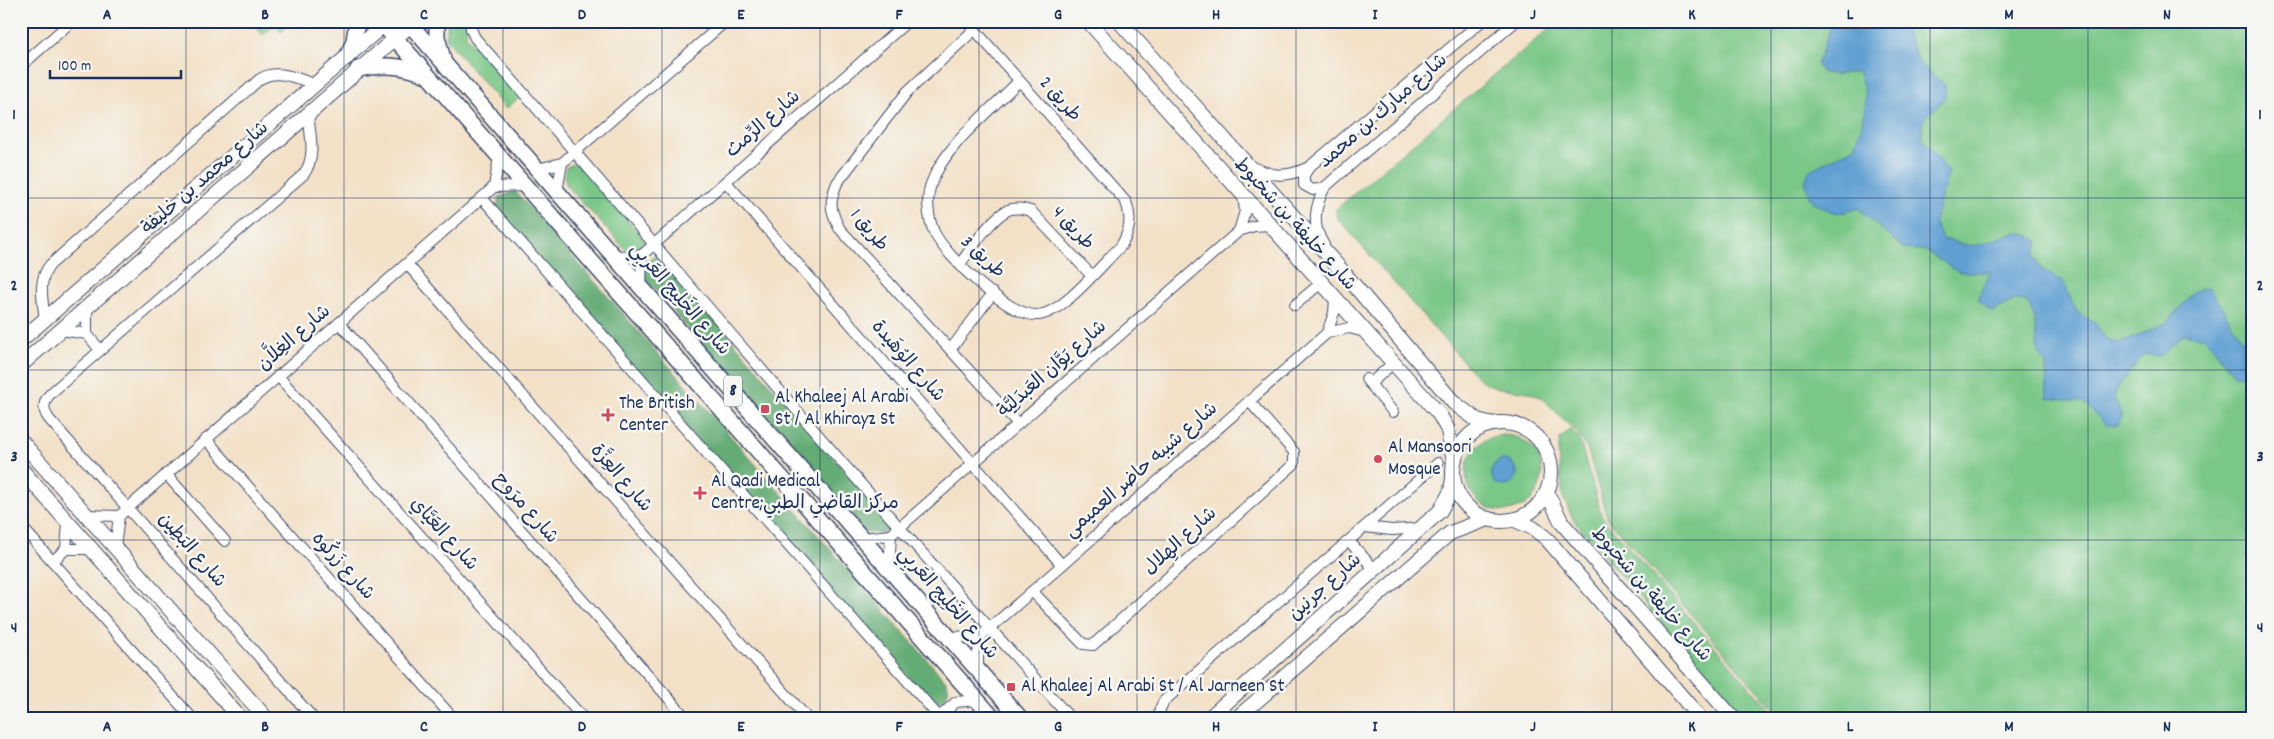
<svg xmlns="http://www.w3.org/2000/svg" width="2274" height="739" font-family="Dekko,'Playpen Sans Arabic',sans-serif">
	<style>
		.green { fill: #7ac787; stroke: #4a7b72 }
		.forest { fill: #63ac74; stroke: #3f6e69 }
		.water { fill: #5f9fd2; stroke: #3d6798 }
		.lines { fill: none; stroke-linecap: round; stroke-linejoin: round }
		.minor-casing { stroke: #3b4a6e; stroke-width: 12 }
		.major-casing { stroke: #3b4a6e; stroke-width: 16 }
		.highway-casing { stroke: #3b4a6e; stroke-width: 18 }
		.minor { stroke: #fff; stroke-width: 10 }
		.major { stroke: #fff; stroke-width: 14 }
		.highway { stroke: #fff; stroke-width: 15 }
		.grid { fill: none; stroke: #1b2f5e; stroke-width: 1; stroke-opacity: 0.55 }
		.poi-dot { fill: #d1495b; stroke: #f6f6f2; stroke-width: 2 }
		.labels { text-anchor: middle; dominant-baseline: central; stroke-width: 5; stroke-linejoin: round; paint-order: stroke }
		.shield { fill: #f6f6f2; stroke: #5d6b8a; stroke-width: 1 }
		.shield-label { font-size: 18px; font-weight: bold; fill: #1b2f5e }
		.street-label { font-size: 19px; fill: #1b2f5e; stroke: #f6f6f2 }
		.poi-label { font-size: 19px; fill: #1b2f5e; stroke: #f6f6f2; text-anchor: start }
		.neatline { fill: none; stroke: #1b2f5e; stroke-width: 2 }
		.grid-label { font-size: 16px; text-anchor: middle; font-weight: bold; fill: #1b2f5e }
	</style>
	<rect width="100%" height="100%" fill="#f6f6f2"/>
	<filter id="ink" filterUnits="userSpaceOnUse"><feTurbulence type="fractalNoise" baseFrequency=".02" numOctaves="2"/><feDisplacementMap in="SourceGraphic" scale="10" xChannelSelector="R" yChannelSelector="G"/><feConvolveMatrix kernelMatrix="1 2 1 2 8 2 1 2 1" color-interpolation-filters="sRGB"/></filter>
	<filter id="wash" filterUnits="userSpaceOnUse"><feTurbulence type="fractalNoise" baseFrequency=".0096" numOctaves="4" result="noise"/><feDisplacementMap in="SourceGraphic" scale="20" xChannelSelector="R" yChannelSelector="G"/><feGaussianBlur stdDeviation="1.12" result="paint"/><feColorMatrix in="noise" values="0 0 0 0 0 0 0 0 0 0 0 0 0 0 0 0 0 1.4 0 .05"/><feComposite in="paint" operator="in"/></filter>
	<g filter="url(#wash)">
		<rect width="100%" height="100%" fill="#f3e1c7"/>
		<g class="green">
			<path d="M251,21h42v1l-12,10 -7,-7 -11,10z"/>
			<path d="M448,21h20l-2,15 54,61 -14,12 -60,-70z"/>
			<path d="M1558,21h695v697h-472l-174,-200 -19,-67 -9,-16 -36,-36 -14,-7 -30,-4 -14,-5 -9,-7 -137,-156 -4,-10z"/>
			<path d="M578,162l68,80 -8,6 -12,2 -59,-64 -3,-11 2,-8z"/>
			<path d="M1570,429l9,9 23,79 175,201h-34l-169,-197 -11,-24 -5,-43 2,-15z"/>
			<circle cx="1504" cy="473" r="38"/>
		</g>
		<g class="forest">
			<path d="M515,191l431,490 3,8 -4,9 -7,5 -10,-1 -433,-488 4,-17z"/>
			<path d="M655,256l8,3 227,265 -3,5 -6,5 -17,-3 -218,-251 -3,-14z"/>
		</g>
		<g class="water">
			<path d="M1833,21h73l-2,6 16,37 25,21v13l-23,24v16l27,34 -15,50 9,17c10,2 25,8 35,6 24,-5 36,-21 60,-4l-3,16 6,12 22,13 14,30 18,11 11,16 15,4 47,-21 26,-31 15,-3 44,69 -2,16 -17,2 -28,-37 -22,-4 -24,22 -16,-2 -26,33 -4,10 8,20 -4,8h-12l-23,-23 -36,-4 -1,-35c-16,-17 -5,-44 -20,-62l-11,-1 -23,12 -15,-13 14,-27h-32l-35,-22 -20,-1 -46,-41c-22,9 -29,4 -48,-9l-5,-18 5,-11 45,-23c10,-31 16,-45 3,-76l-22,4 -15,-3 -4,-8z"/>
			<circle cx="1504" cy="473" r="13"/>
		</g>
	</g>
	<g filter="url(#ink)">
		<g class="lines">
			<g class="minor-casing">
				<g id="minor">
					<path d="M472,21l-1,8 4,9c144,162 281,329 425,490 57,64 114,126 170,190"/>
					<path d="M967,21l159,181c6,17 4,29 -5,44 -19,18 -57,67 -83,69 -29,2 -92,-58 -104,-83 -6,-14 -8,-34 -3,-48 14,-39 60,-74 88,-103"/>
					<path d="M974,30l-67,62 -70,91c-8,20 -7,26 2,45l179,196"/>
					<path d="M21,66l51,-45"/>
					<path d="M308,114c2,20 9,44 -5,61l-252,218c-8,8 -9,17 -2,26l264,299"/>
					<path d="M1249,166c25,10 35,13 60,1l173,-146"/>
					<path d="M1309,167l-5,8v10l9,5 12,-3"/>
					<path d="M537,169l25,-6 164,-142"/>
					<path d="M726,182l336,383"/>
					<path d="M494,187l5,-30"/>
					<path d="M557,192l5,-29"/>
					<path d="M482,198l457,519"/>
					<path d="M1239,231l6,-20 -2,-16"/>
					<path d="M1324,245c-13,-20 -9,-39 1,-58l191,-166"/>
					<path d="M613,256l29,-1 266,-234"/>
					<path d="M407,264l400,454"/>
					<path d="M960,264c11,-15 31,-46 48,-54 8,-3 15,-1 23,1l60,64"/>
					<path d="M641,287l1,-32"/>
					<path d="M1295,305l26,-22"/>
					<path d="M87,308v26"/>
					<path d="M45,320c-2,-19 -8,-39 5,-55l210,-186c18,-11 37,0 55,5"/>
					<path d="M339,323l347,395"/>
					<path d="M62,330l25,4 13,16"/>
					<path d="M1327,333l7,-20 1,-14"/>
					<path d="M951,349l42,-56"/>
					<path d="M278,376l305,342"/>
					<path d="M1366,379l27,33"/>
					<path d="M1370,384l23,-21"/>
					<path d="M206,439l247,279"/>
					<path d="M166,474l59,67"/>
					<path d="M86,515l33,1"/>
					<path d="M21,526l171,192"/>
					<path d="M1365,527l27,3 30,-2"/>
					<path d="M862,538l29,-3 348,-304 15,-5 15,-1"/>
					<path d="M1349,541l26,29"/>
					<path d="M115,547l4,-31 375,-329 30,-1"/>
					<path d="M66,549h25"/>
					<path d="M53,561l13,-12 2,-26"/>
					<path d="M889,569l2,-34"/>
					<path d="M1032,591l51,53 10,1 201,-181v-12l-45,-51"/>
					<path d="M949,637l32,-1 346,-303 22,-5 16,4"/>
					<path d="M978,670v-17l3,-17"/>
					<path d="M938,718l18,-16 21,-2"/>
					<path d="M1159,718l1,-9 4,-8 274,-238"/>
				</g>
			</g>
			<g class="major-casing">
				<g id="major">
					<path d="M1088,21l351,393 9,16 6,32"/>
					<path d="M1119,21l224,251 111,131 23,17 16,4"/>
					<path d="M21,340l367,-319"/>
					<path d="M21,365l394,-344"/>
					<circle cx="1502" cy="472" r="49"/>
					<path d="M21,441l245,277"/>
					<path d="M21,469l219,249"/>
					<path d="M1547,493l15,30 171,195"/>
					<path d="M1515,520l18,8 14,11 153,179"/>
					<path d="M1209,718l231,-207 11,-20 2,-13"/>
					<path d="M1237,718l213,-185 38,-14"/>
				</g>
			</g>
			<g class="highway-casing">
				<g id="highway">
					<path d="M380,21l613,697"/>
					<path d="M407,21l613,697"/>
					<path d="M437,21v16l6,22"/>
					<path d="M347,57l7,-16 3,-20"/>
					<path d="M358,69c24,-5 44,-4 67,5"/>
				</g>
			</g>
			<use href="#minor" class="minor"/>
			<use href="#major" class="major"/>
			<use href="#highway" class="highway"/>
		</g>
	</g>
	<path class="grid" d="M186,21v697M344,21v697M503,21v697M662,21v697M820,21v697M979,21v697M1137,21v697M1296,21v697M1454,21v697M1612,21v697M1771,21v697M1930,21v697M2088,21v697M21,198h2232M21,370h2232M21,540h2232"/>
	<g class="poi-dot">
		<rect x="760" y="404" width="10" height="10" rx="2.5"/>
		<path d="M605.5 407.5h5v5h5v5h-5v5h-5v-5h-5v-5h5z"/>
		<circle cx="1378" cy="459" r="5"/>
		<path d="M697.5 485.5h5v5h5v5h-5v5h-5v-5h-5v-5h5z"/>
		<rect x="1006" y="682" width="10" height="10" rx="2.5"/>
	</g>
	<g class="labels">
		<rect class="shield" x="724" y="375.5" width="18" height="31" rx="4"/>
		<g class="shield-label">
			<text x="733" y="391">8</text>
		</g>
		<g class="street-label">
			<text transform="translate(1059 100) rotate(49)">طريق 2</text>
			<text transform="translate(1384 112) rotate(-41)">شارع مبارك بن محمد</text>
			<text transform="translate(764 125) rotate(-41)">شارع الرِّمث</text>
			<text transform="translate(206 179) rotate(-41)">شارع محمد بن خليفة</text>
			<text transform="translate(1294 225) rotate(48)">شارع خليفة بن شخبوط</text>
			<text transform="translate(1072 229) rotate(47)">طريق 4</text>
			<text transform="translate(868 231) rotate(51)">طريق 1</text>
			<text transform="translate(982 258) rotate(43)">طريق 3</text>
			<text transform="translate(679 300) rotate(49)">شارع الخَلِيج العَربِي</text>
			<text transform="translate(295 339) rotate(-41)">شارع الغِلاَّن</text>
			<text transform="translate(907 362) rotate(49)">شارع الوُهَيدة</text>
			<text transform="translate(1053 370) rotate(-41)">شارع يَوَّان العَبدَلِيَّة</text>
			<text transform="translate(1142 471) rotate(-41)">شارع شيبه حاضر العميمي</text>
			<text transform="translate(620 479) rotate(49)">شارع العِزَّة</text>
			<text transform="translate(525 509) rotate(49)">شارع مرَوح</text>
			<text transform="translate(443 535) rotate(48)">شارع العَيَّاي</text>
			<text transform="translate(1181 542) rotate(-42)">شارع الهِلال</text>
			<text transform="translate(191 551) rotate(49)">شارع البَطِين</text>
			<text transform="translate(342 567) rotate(48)">شارع زَركُوه</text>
			<text transform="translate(1326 588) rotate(-42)">شارع جرنين</text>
			<text transform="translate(1650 595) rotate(49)">شارع خليفة بن شخبوط</text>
			<text transform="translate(947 604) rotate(49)">شارع الخَلِيج العَربِي</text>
		</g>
		<g class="poi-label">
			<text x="775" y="398">Al Khaleej Al Arabi<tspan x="775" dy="22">St / Al Khirayz St</tspan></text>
			<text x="619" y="404">The British<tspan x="619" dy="22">Center</tspan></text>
			<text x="1388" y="448">Al Mansoori<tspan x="1388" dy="22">Mosque</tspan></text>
			<text x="711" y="482">Al Qadi Medical<tspan x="711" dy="22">Centre;مركز القاضي الطبي</tspan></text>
			<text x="1021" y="687">Al Khaleej Al Arabi St / Al Jarneen St</text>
		</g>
	</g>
	<rect width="2274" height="739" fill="none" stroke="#f6f6f2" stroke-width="55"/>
	<path d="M50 70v8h131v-8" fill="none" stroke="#1b2f5e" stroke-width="2.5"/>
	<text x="58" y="70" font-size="15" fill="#1b2f5e" stroke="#f6f6f2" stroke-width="4" paint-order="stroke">100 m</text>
	<rect x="28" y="28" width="2218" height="684" class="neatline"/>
	<g class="grid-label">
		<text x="107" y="19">A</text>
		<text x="265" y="19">B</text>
		<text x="424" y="19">C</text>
		<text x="582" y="19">D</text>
		<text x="741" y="19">E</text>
		<text x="899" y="19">F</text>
		<text x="1058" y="19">G</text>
		<text x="1216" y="19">H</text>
		<text x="1375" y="19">I</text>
		<text x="1533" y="19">J</text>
		<text x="1692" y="19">K</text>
		<text x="1850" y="19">L</text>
		<text x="2009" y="19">M</text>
		<text x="2167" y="19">N</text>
		<text x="14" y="119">1</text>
		<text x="2260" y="119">1</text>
		<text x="14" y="290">2</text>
		<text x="2260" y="290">2</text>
		<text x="14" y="461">3</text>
		<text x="2260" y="461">3</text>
		<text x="14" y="632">4</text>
		<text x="2260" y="632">4</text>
		<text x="107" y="731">A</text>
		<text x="265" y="731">B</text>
		<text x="424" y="731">C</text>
		<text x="582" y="731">D</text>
		<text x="741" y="731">E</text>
		<text x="899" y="731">F</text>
		<text x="1058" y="731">G</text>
		<text x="1216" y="731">H</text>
		<text x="1375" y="731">I</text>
		<text x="1533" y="731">J</text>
		<text x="1692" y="731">K</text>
		<text x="1850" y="731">L</text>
		<text x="2009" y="731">M</text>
		<text x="2167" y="731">N</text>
	</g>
</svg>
